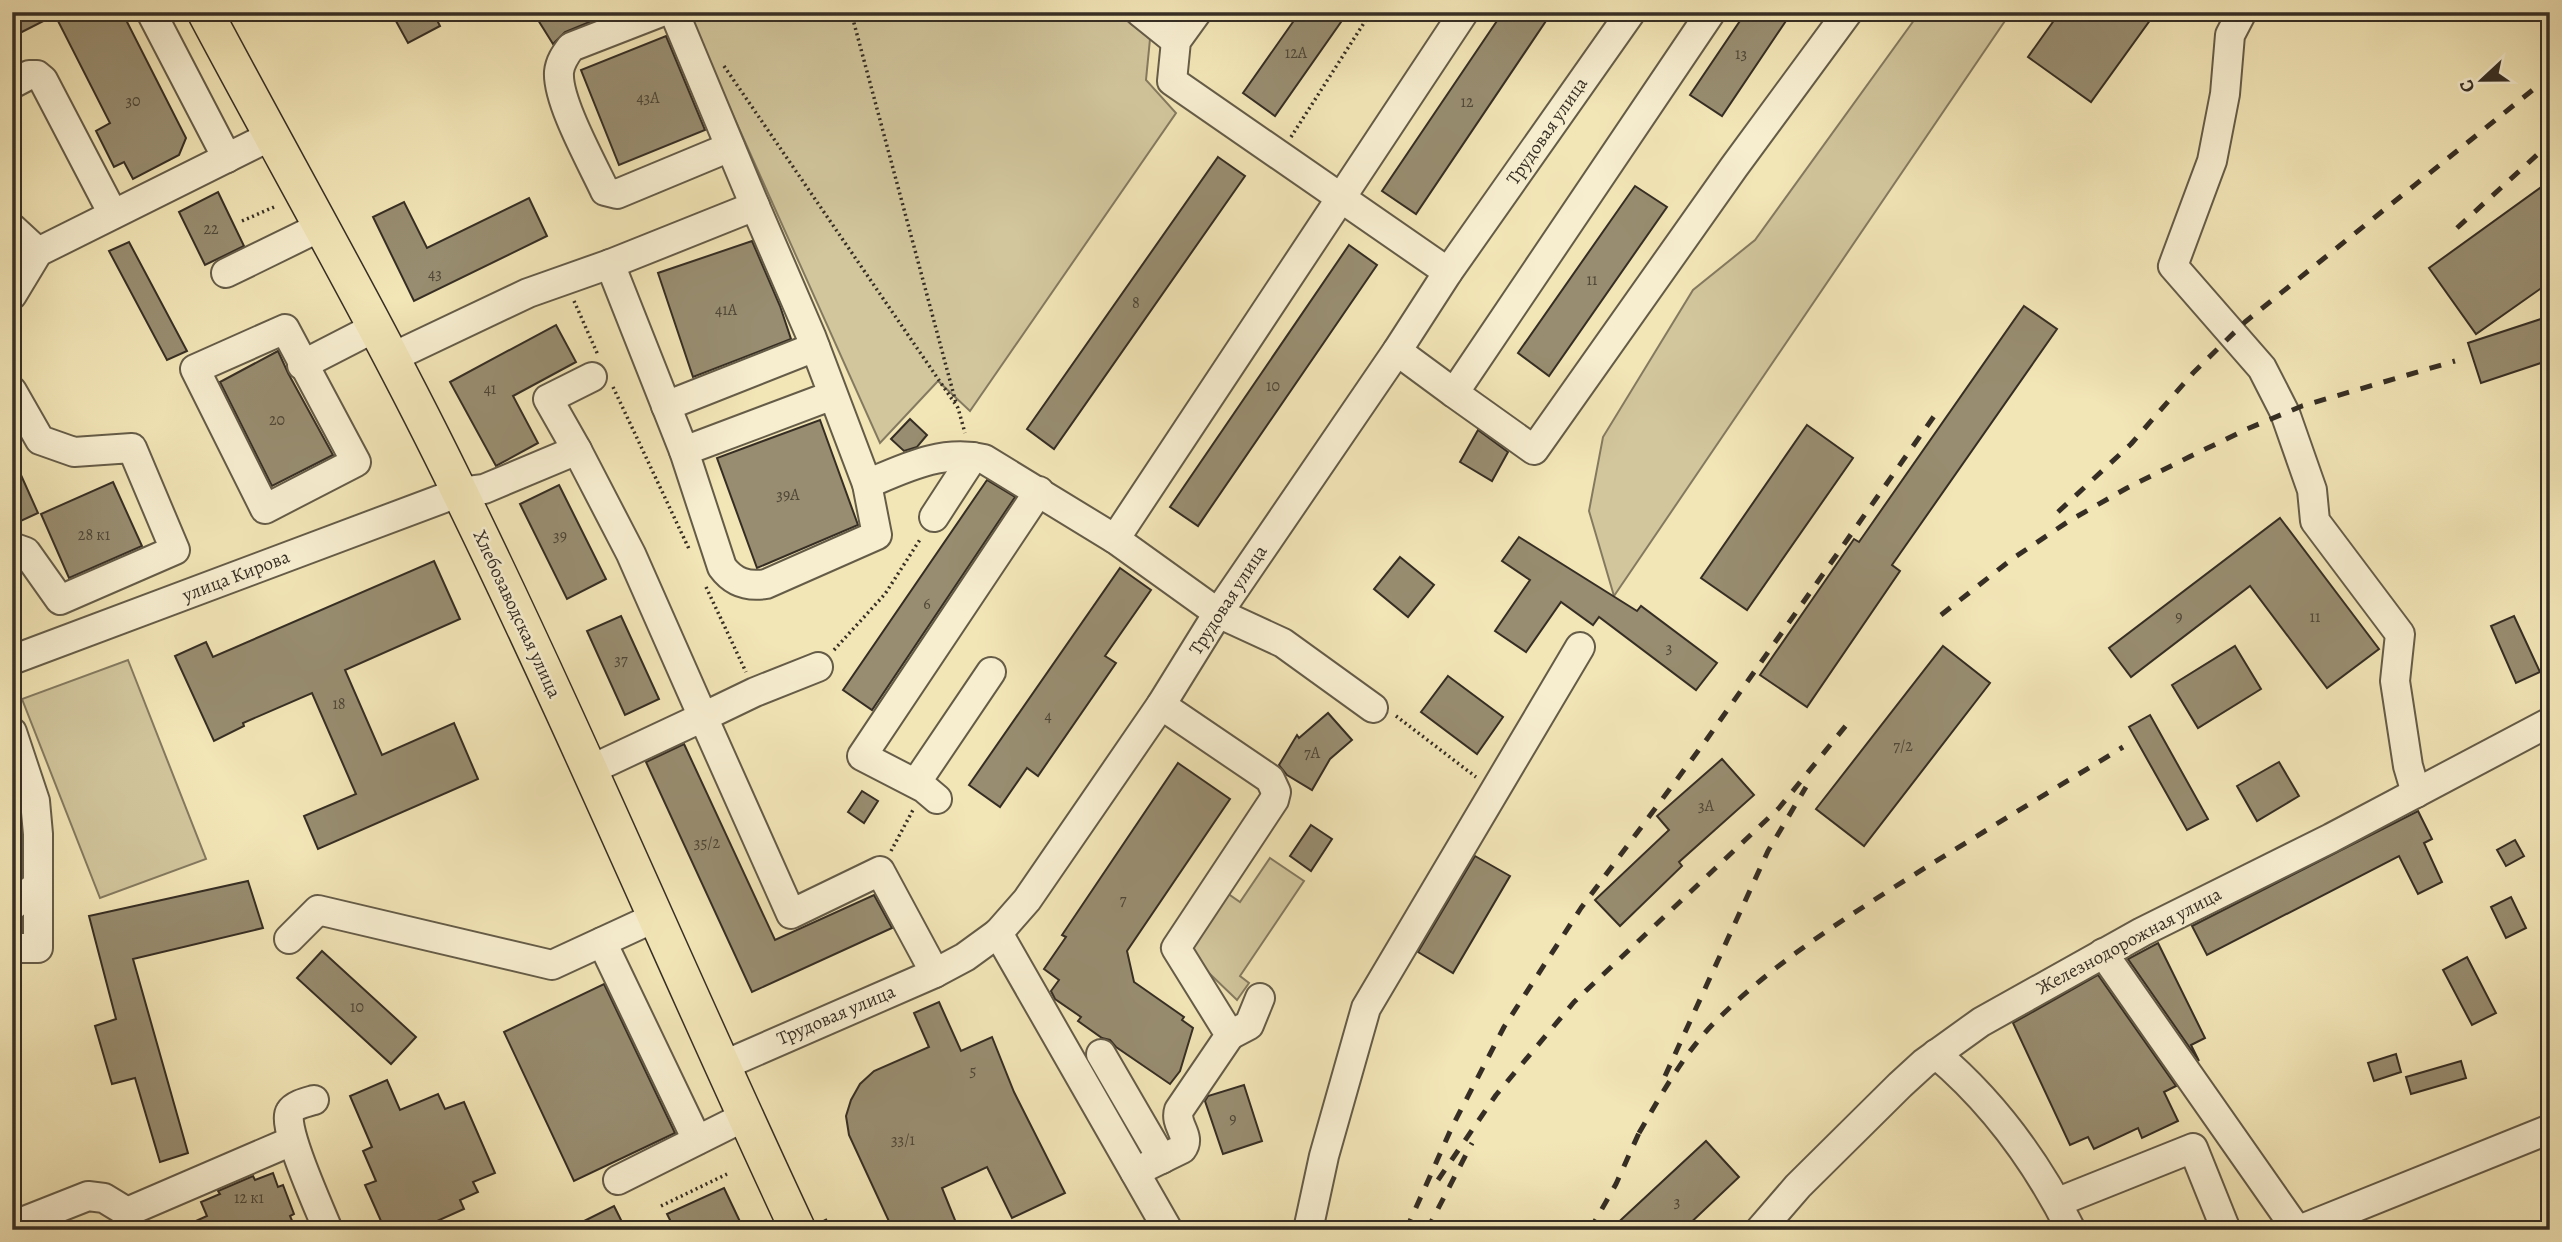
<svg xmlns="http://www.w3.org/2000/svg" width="2562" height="1242" font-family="Alegreya,serif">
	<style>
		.green { fill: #d2c69d; stroke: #847a60; stroke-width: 2 }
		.building { fill: #988d70; stroke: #362e24; stroke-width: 2 }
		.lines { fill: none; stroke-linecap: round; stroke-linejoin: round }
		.minor-casing { stroke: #655c48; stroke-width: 32 }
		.major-casing { stroke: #362e24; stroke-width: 38 }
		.path { stroke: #362e24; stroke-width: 3.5; stroke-dasharray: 2 3.5; stroke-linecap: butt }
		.minor { stroke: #f7eed0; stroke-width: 28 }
		.major { stroke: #f2e5b6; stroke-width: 35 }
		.rail { stroke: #362e24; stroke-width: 5; stroke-dasharray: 12 12; stroke-linecap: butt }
		.labels { text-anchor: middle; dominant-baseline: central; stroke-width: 5; stroke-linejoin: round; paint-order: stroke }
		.number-label { font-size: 16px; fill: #4e4637 }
		.street-label { font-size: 19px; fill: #362e24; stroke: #f7eed0 }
	</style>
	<rect width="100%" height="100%" fill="#f2e5b6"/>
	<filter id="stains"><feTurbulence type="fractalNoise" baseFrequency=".00286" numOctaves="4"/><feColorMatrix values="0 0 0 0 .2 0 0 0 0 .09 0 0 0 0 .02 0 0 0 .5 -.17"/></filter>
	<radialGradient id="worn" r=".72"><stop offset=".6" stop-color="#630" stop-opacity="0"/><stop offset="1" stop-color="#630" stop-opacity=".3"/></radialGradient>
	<g class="green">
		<path d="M697,12h419l34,27 -4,41 30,33 -206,298 -32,-30 -58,62 -191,-426z"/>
		<path d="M1920,12h91l-397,584 -25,-85 14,-74 90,-147 62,-50z"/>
		<path d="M128,660l78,199 -106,39 -78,-199z"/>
		<path d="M1270,858l34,23 -64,95 9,7 -12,17 -52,-50 39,-59 16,11z"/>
	</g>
	<g class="building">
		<path d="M12,12h110l64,126 -7,17 -46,24 -9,-17 -10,5 -18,-36 14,-8 -55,-108 -43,22z"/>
		<path d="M391,12h42l7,14 -32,17z"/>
		<path d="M533,12h81l-49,20 -12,12z"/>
		<path d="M1300,12h48l-73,104 -32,-23z"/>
		<path d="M1503,12h49l-136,202 -34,-23z"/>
		<path d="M1746,12h46l-70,104 -32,-21z"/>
		<path d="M2060,12h96l-65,90 -63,-45z"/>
		<path d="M666,36l39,94 -86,35 -38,-95z"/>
		<path d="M1218,157l27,19 -191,273 -27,-20z"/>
		<path d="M1635,186l32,21 -118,169 -31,-23z"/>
		<path d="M2540,188l10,14v80l-74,52 -47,-66z"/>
		<path d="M218,192l26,54 -39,19 -26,-53z"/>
		<path d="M529,198l18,38 -133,65 -41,-84 31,-15 23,46z"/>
		<path d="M752,241l28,65 11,33 -98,38 -35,-104z"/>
		<path d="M129,242l58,109 -20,9 -58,-109z"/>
		<path d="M1349,245l28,20 -179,261 -28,-19z"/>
		<path d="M2024,306l33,23 -165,236 8,6 -93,136 -47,-32 94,-136 5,3z"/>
		<path d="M2550,316v44l-69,23 -13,-40z"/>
		<path d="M556,325l20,37 -63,34 25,47 -42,23 -46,-84z"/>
		<path d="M278,351l10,22 45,82 -61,31 -52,-104z"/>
		<path d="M910,419l17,16 -10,12 -13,4 -13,-12z"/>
		<path d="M820,420l38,105 -101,43 -40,-110z"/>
		<path d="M1807,425l46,33 -106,152 -46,-32z"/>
		<path d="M1478,430l30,22 -16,29 -32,-19z"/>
		<path d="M12,455l26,58 -26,12z"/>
		<path d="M987,480l28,17 -143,213 -29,-20z"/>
		<path d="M113,482l29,64 -73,32 -28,-64z"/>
		<path d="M559,485l47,94 -39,20 -47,-95z"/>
		<path d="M2280,518l99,131 -52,39 -77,-102 -119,91 -22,-29z"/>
		<path d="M1519,537l118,74 4,-5 76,57 -21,27 -97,-73 -6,8 -32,-23 -35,50 -31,-21 35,-51 -28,-19z"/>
		<path d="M1400,557l34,28 -26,32 -34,-28z"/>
		<path d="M434,561l26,58 -115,51 37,85 72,-32 24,56 -160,70 -14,-33 52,-22 -44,-101 -69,30 1,3 -30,15 -39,-85 31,-14 7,15z"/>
		<path d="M1120,568l31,22 -46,66 11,7 -78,113 -11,-8 -27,39 -31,-22z"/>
		<path d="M621,616l38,83 -34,16 -38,-84z"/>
		<path d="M2514,616l26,56 -24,11 -25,-57z"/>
		<path d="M1943,646l47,37 -126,163 -48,-37z"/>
		<path d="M2235,646l26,43 -63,39 -26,-43z"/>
		<path d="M1448,676l55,41 -26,37 -56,-42z"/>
		<path d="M1328,713l24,27 -22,19 -18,31 -25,-15 -8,-10 18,-30 2,3z"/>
		<path d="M2150,715l58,104 -21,11 -58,-103z"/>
		<path d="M684,744l91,196 99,-45 18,33 -140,64 -106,-230z"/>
		<path d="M1722,759l32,36 -75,67 3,4 -62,60 -25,-26 74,-70 -12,-14z"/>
		<path d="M2279,762l20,34 -42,25 -20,-35z"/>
		<path d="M1178,763l52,36 -103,152 7,31 50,35 -2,3 11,8 -13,43 -10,13 -54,-37 -6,-7 -8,-2 -24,-17 3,-4 -26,-18 -4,-8 8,-11 -15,-11 22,-32 -4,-2z"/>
		<path d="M862,791l16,10 -14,22 -16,-11z"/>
		<path d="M2418,811l14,28 -8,4 18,39 -24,12 -19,-38 -192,99 -15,-29z"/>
		<path d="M1311,825l21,14 -21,32 -21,-15z"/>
		<path d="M2515,840l9,16 -18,10 -9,-16z"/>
		<path d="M1475,856l35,20 -57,97 -35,-21z"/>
		<path d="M248,881l15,47 -130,31 55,194 -28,9 -25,-84 -23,6 -17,-58 21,-7 -27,-103z"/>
		<path d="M2511,897l15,31 -20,10 -15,-31z"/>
		<path d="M2158,943l47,95 -14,7 8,16 -71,-102z"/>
		<path d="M322,951l94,86 -25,27 -94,-86z"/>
		<path d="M2467,957l29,56 -24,12 -29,-55z"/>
		<path d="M2098,975l78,111 -12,6 14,29 -36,17 -4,-10 -44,21 -6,-12 -18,8 -57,-122z"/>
		<path d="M604,984l71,149 -101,48 -70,-149z"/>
		<path d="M939,1002l22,49 31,-14 22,55 51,101 -53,25 -25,-51 -45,21 17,42h-66l-44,-95 -3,-19 5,-16 9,-16 14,-13 55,-24 -15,-34z"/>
		<path d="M2396,1054l5,18 -27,9 -6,-18z"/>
		<path d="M2461,1061l5,17 -55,16 -5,-17z"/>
		<path d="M387,1080l13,30 38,-16 7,15 19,-7 31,71 -22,9 5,10 -18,8 4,9 -47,21h-32l-20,-45 11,-4 -13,-30 9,-4 -22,-51z"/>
		<path d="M1244,1085l18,56 -39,13 -18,-53 3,-5z"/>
		<path d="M1706,1141l33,36 -56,53h-73z"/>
		<path d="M273,1173l5,14 5,-2 11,29 -4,2 6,14h-120l31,-14 -6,-14 19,-8 -2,-3 35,-15 2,4z"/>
		<path d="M724,1188l20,42h-69l-8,-16z"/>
		<path d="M614,1206l12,24h-60z"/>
	</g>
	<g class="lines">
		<g class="minor-casing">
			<g id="minor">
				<path d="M151,12l76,146"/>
				<path d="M661,12l-90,35c-6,8 -11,15 -12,25 -2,29 33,91 46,119l12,3 113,-47"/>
				<path d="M674,12l81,194"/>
				<path d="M1140,12l36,29"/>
				<path d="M1197,12l-21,29 -4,40 276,191"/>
				<path d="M2242,12l-12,23 -5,59 -13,67 -39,105 89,102 23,45 27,77 3,31 85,113 -5,47 13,85 8,27"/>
				<path d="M12,84l17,-9h8l6,5 70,134"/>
				<path d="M12,228l26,24"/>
				<path d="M610,264l74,187"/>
				<path d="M226,273l94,-46"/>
				<path d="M12,295l26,-43 233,-116"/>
				<path d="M285,329l71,133 -91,47 -70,-140z"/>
				<path d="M1397,351l57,42 257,-381"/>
				<path d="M391,358l137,-65 82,-29 145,-58 56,130 56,148 10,51 -111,49c-19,3 -33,-2 -44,-17l-38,-116 149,-56"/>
				<path d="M302,365l72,-37"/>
				<path d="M12,391l28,49 34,12 58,-4 43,102 -115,50 -34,-48 -14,-5"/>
				<path d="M1454,393l80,57 200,-283 114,-155"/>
				<path d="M666,406l149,-59"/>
				<path d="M577,450l-29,-51 44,-22"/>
				<path d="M867,484c38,-16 75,-35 117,-25l131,80 103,74 65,30 90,65"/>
				<path d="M934,517l39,-60"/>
				<path d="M1115,539l349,-527"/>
				<path d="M12,660l448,-168 24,-3 93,-39 54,104 72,163 52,-25 63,-25"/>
				<path d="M12,732l23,69 3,33v114h-26"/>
				<path d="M590,770l113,-53 88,197 89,-43 55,102"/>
				<path d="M916,783l75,-111"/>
				<path d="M937,799l-13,-11 -62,-32 177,-265"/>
				<path d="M12,906l26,-21"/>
				<path d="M998,933l170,297"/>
				<path d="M289,939l29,-29 234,55 104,-48"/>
				<path d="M602,942l95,198"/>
				<path d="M2103,953l194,277"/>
				<path d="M1230,1035l19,-10 11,-27"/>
				<path d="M1101,1054l61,105"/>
				<path d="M1936,1054c57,48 102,110 135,176"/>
				<path d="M722,1066l213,-93 30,-16 33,-24 29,-33 134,-195 57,-92 179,-262 51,-79 183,-260"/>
				<path d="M314,1100c-7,2 -20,5 -24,12 -9,13 31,100 38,118"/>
				<path d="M1135,1172l47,-23c10,-13 -8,-24 -3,-39l51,-75 -54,-87 98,-148 2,-8 -6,-13 -109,-74"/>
				<path d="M618,1180l128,-64"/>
				<path d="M2058,1202l135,-54 33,82"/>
				<path d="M12,1226l76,-30 16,2 23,14 165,-71"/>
				<path d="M1308,1230l16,-74 42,-148 214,-361"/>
				<path d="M1760,1230l38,-44 102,-101 24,-22 57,-41 161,-90 189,-94 219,-116"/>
				<path d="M2299,1230l251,-101"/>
			</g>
		</g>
		<g class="major-casing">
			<path id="major" d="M205,12c85,160 176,318 255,481 119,243 223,492 338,737"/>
		</g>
		<g class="path">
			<path d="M851,12l105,391"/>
			<path d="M724,66l234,342 7,25"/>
			<path d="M1291,137l80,-125"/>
			<path d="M242,221l32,-14"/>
			<path d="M574,301l24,54"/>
			<path d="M613,387l77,164"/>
			<path d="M706,587l40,85"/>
			<path d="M834,650l51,-56 36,-56"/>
			<path d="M1396,716l80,61"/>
			<path d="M891,851l23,-43"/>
			<path d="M661,1206l66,-32"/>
			<path d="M825,1219l5,11"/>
		</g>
		<use href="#minor" class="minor"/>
		<use href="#major" class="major"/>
		<g class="rail">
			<path d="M2457,228l93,-85"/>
			<path d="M2058,512l73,-68 62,-71 52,-51 305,-246"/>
			<path d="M1941,615l71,-56 57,-38 58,-33 62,-31 58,-28 55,-23 153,-45"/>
			<path d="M1665,1076l103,-225 38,-64"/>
			<path d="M1639,1133c22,-38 44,-78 75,-110 55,-56 116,-95 182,-137 75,-47 152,-93 227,-139"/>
			<path d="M1438,1180l58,-85 78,-93 205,-194 69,-85"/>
			<path d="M1406,1230l46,-103 52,-100 77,-119 126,-169 230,-327"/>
			<path d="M1427,1230l45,-87"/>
			<path d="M1590,1230l26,-46 27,-60"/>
		</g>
	</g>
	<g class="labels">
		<g class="number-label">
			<text x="1296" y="53">12А</text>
			<text x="1741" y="54">13</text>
			<text x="648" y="98">43А</text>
			<text x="133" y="101">30</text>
			<text x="1467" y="102">12</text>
			<text x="211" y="229">22</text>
			<text x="435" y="274">43</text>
			<text x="1592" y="280">11</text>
			<text x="1136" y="303">8</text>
			<text x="726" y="310">41А</text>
			<text x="1273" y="386">10</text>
			<text x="490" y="389">41</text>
			<text x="277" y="420">20</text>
			<text x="788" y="495">39А</text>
			<text x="94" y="535">28 к1</text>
			<text x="560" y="536">39</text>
			<text x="927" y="604">6</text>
			<text x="2179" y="617">9</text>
			<text x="2315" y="617">11</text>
			<text x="1669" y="648">3</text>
			<text x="621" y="660">37</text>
			<text x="339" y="704">18</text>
			<text x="1048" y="716">4</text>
			<text x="1903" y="746">7/2</text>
			<text x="1312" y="753">7А</text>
			<text x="1706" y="806">3А</text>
			<text x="707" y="843">35/2</text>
			<text x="1123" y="900">7</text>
			<text x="357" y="1007">10</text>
			<text x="973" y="1071">5</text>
			<text x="1233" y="1119">9</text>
			<text x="903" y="1140">33/1</text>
			<text x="249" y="1198">12 к1</text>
			<text x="1677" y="1202">3</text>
		</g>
		<g class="street-label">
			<text transform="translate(1547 131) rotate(-55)">Трудовая улица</text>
			<text transform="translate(236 576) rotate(-21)">улица Кирова</text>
			<text transform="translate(1228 600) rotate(-57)">Трудовая улица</text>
			<text transform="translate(517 614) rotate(65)">Хлебозаводская улица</text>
			<text transform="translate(2129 941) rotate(-28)">Железнодорожная улица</text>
			<text transform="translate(836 1015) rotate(-23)">Трудовая улица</text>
		</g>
	</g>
	<rect width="2562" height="1242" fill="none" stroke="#f2e5b6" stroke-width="42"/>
	<rect x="14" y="14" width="2534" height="1214" fill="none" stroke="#362e24" stroke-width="3.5"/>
	<rect x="21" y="21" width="2520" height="1200" fill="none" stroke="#362e24" stroke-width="2"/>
	<g transform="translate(2482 80) rotate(248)" stroke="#f7eed0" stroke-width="5" paint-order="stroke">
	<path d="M0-5L12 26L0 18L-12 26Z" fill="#362e24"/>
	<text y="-10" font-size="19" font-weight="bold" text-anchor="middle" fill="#362e24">С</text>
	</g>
	<rect width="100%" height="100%" filter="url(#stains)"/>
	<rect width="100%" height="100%" fill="url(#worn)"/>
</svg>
